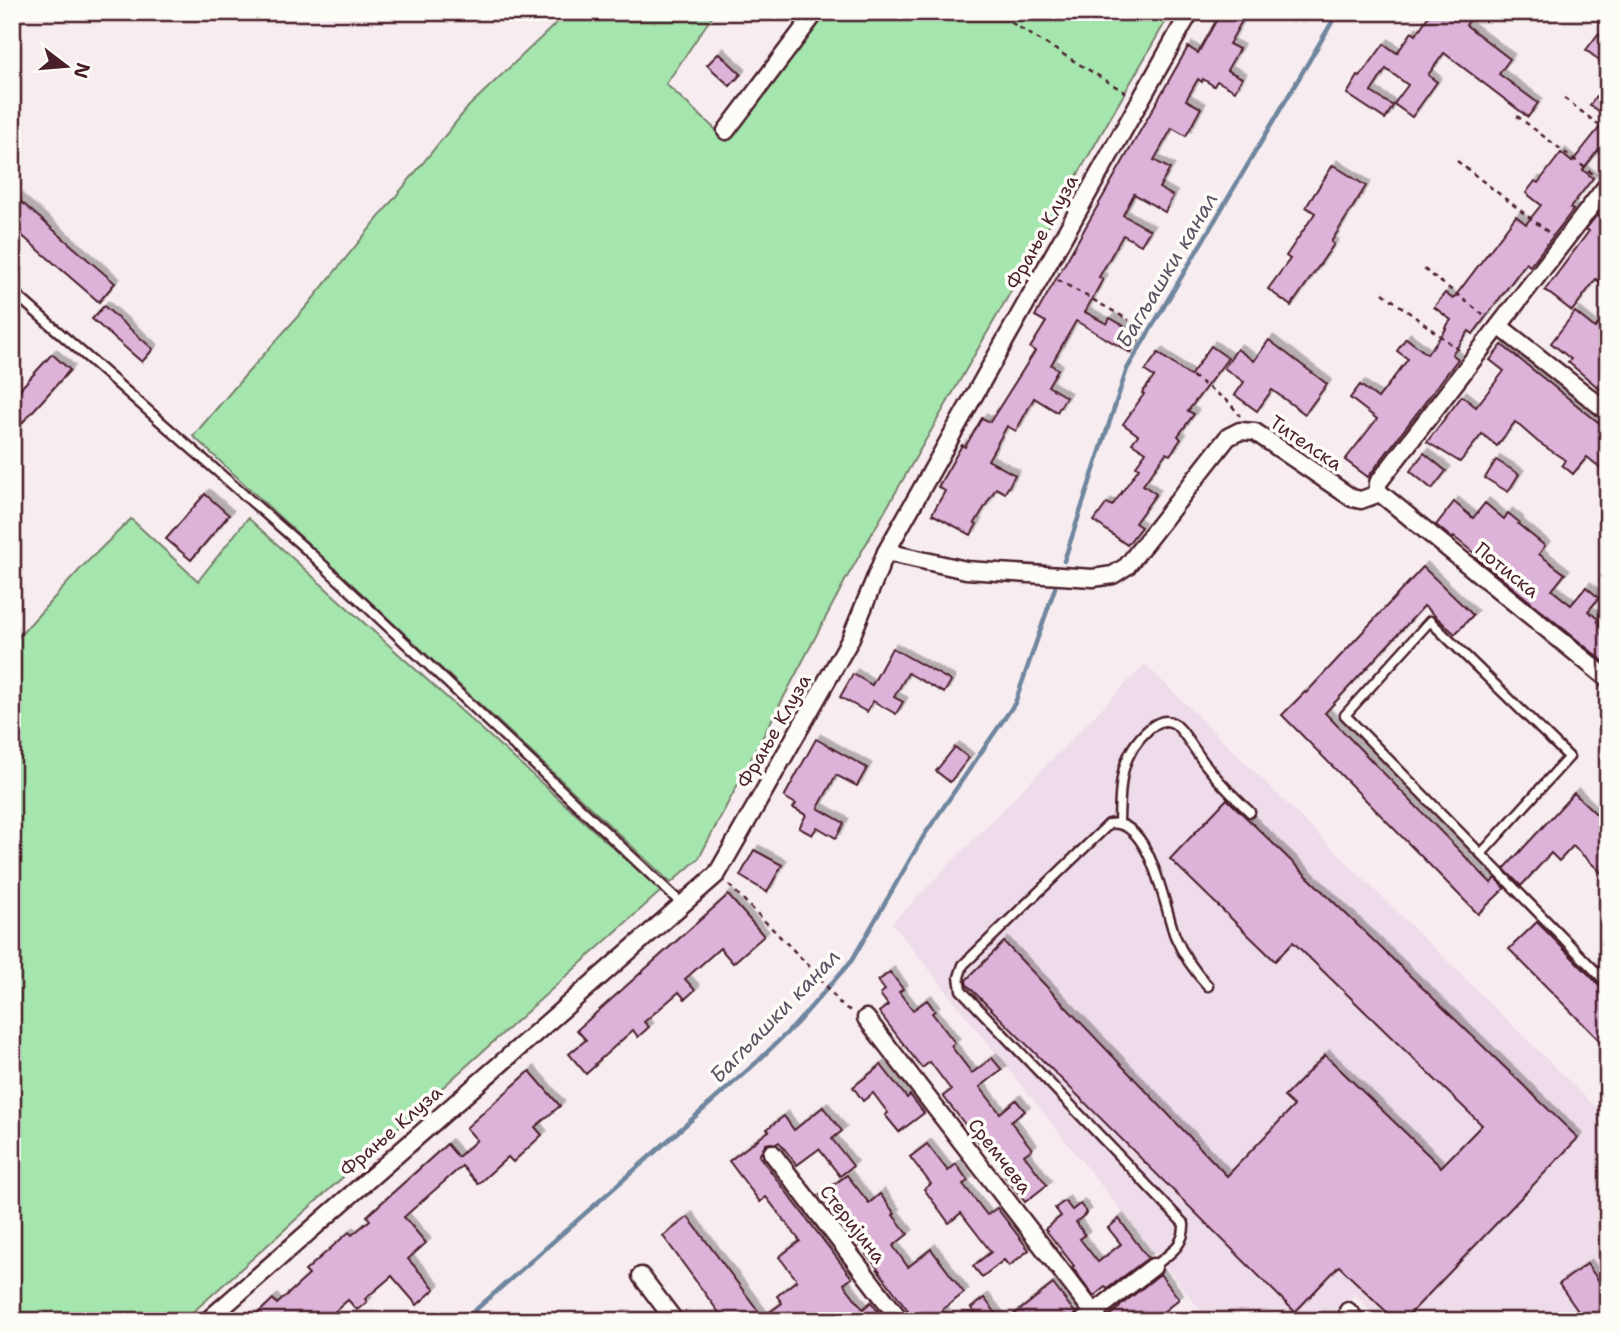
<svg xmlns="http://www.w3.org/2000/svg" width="1620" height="1333" font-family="'Shantell Sans',sans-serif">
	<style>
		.built { fill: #efdcea }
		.green { fill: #a5e5ae; stroke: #78826c; stroke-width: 2 }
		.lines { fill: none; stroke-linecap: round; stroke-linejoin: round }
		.stream { stroke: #70869e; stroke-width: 4.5 }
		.building { fill: #ddb3da; stroke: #4a1f2b; stroke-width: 2; filter: url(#shadow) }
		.lane-casing { stroke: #4a1f2b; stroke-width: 13 }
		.street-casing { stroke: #4a1f2b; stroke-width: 21 }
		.path { stroke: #4a1f2b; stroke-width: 2.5; stroke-dasharray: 5 5; stroke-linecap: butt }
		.lane { stroke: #fdfcf7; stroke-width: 8 }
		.street { stroke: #fdfcf7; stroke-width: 16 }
		.labels { text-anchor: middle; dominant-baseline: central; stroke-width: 7; stroke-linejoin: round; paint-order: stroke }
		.street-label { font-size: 19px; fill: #4a1f2b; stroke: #fdfcf7 }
		.water-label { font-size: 21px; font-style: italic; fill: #5d5264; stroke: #fdfcf7 }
	</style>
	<defs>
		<filter id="shadow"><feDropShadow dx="4.5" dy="-4.5" stdDeviation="0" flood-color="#0004"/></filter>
	</defs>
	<rect width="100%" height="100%" fill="#f7edf1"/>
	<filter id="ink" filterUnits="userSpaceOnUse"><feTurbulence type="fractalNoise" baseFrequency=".0143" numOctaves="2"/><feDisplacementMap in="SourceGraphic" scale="14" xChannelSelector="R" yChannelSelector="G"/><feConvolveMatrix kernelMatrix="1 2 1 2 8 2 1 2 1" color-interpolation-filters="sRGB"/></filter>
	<g filter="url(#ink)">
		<path class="built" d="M1145,664l463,455v202h-229l-24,-27 -34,27h-112l-317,-398z"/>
		<g class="green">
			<path d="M568,12h147l-49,72 61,56 98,-128h346l-325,567 -147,279 -28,25 -478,-447 49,-57 65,-73 162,-200z"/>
			<path d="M248,518l413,373 -478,430h-171v-677l71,-78 48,-47 67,62z"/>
		</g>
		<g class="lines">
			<g class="stream">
				<path d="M1064,561l63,-192 211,-357"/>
				<path d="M463,1321l294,-259 39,-38 56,-64 71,-123 92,-134 40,-115"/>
			</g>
		</g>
		<g class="building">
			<path d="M1200,12h47l-18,32 10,5 -12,21 15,8 -7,13 -18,-10 -3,5 -11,-7 -1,3 -4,-3 -12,21 15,8 -15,28 -14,-8 -18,32 16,9 -11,19 14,8 -8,16 -31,-18 -11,21 27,15 -9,15 -18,-10 -24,42 4,2 -18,33 22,12 3,-6 30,17 -9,18 -55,-32 -25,44 7,4 -10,17 18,11 -9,15 -23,-14 -18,33 -9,-5 -19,34 27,15 -10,18 -9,-5 -21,35 2,1 -6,11 -39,-21 13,-23 -7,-4 24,-42 3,2 17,-29 8,4 45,-71 -5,-3 16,-26 -11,-6 153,-269 10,6 18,-32z"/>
			<path d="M1431,12h44l-9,13 44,34 -11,15 39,29 -10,14 -84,-64 -16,22 9,7 -25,35 -18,-13 14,-19 -22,-16 -15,23 22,14 -8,13 -38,-25 11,-18 2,1 24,-33 13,9 15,-21 4,3z"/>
			<path d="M1598,34l10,7v26l-22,-17z"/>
			<path d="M719,53l22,21 -11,12 -23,-21z"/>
			<path d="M1608,81v77l-10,-8 -15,20 10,8 -23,30 3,2 -43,56 -4,-3 -53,71 -4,-3 -17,23 6,5 -90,118 -23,-17 32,-41 -27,-21 10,-13 18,13 30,-39 -11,-8 9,-13 21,16 19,-25 -1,-1 6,-8 -17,-13 11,-14 8,6 63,-83 10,8 15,-19 -15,-12 9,-12 3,2 23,-30 11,9 35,-44 -17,-13z"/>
			<path d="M1333,165l33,21 -35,56 3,2 -43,62 -23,-17 22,-30 -4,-3 29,-43 -9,-6z"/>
			<path d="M12,194l103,89 -16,19 -87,-75z"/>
			<path d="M1608,207v67l-7,9 -5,-4 -24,32 -27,-21 44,-59 -3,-2 11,-14 3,2z"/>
			<path d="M104,306l49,43 -11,13 -50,-43z"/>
			<path d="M1575,312l20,16 13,-16v84l-40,-34 3,-3 -20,-16z"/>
			<path d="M1269,340l58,44 -22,30 -33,-24 -15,21 -22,-16 9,-13 -20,-14 13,-19 17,12z"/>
			<path d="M1502,345l106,85v44l-21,-17 -14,17 -11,-9 3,-5 -27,-18 -23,-20 -18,24 -15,-12 -22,28 -33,-20 35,-46 14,11 28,-36 -14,-11z"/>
			<path d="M1211,346l17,12 -40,53 6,3 -16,22 3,3 -11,16 -4,-2 -23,32 13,9 -21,29 6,4 -14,18 -33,-24 13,-18 5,3 27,-38 -3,-2 10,-14 -14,-9 6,-8 -15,-11 21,-30 -2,-1 12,-16 -9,-6 13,-18 32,23z"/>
			<path d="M52,354l18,16 -58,64v-36z"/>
			<path d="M1424,453l22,18 -14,18 -22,-18z"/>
			<path d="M1496,460l23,14 -11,18 -23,-14z"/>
			<path d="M205,494l24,21 -38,45 -25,-21z"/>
			<path d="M1454,502l19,16 12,-15 19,16 4,-6 11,9 -1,2 27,22 -6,8 26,20 -13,16 19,15 15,-18 13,11 -11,13 10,8 -1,2 11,9v35l-134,-109 1,-2 -21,-17 -1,2 -17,-14z"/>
			<path d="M1423,567l50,48 -18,19 -31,-28 -99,107 166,170 4,-5 10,10 -27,26 -196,-199 23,-23 1,1z"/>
			<path d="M892,648l59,33 -7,12 -36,-20 -14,24 9,5 -7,12 -23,-13 -6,11 -27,-15 13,-23 19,11z"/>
			<path d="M816,739l51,29 -10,18 -21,-11 -18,33 26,15 -8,15 -19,-11 -5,8 -13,-7 7,-13 -13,-7 3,-4 -12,-7z"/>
			<path d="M955,747l14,11 -19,24 -14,-11z"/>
			<path d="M1574,793l34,32v54l-35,-33 -14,15 -8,-8 -30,33 -17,-17z"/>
			<path d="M1227,799l351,339 -175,183h-7l-57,-55 -44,46 -328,-327 -1,-5 38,-38 223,234 67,-70 -10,-9 41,-42 116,112 41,-42 -189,-183 -18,19 -105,-102z"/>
			<path d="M754,850l28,15 -15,27 -27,-16z"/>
			<path d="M728,895l36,41 -31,27 -13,-15 -35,31 10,11 -10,9 -6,-7 -35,30 5,5 -11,10 -5,-7 -38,34 1,1 -10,9 -17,-20 17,-14 -9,-10z"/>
			<path d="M1537,922l71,72v55l-99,-100z"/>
			<path d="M890,972l13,17 -4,3 14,18 14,-10 8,11 -3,2 23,30 -4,3 21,27 20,-15 10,12 -22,17 20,26 16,-13 9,11 -14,11 21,27 -8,6 23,30 -22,17 -20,-26 7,-5 -24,-31 -7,5 -38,-49 8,-6 -21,-28 -8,6 -43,-56 9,-7 -8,-11 5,-4 -7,-9z"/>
			<path d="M881,1065l26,33 3,-3 14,18 -25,19 -14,-17 3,-2 -15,-20 -10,8 -10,-14z"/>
			<path d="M530,1071l30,35 -25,21 7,8 -29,27 -5,-5 -30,27 -16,-18 -58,51 22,26 -18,16 27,30 -18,16 -25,-29 -27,23 2,3 -10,8 -9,-10 -24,21h-74l23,-22 4,5 32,-29 -4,-4 44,-39 3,3 18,-15 -3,-4 80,-72 11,13 19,-17 -11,-12z"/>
			<path d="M823,1107l19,24 -10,8 21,27 -13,10 -21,-27 -22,16 -18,-23 -3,2 -5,-1 -5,1 -7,12 93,122 -8,6 19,25 8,-7 14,19h-160l-62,-85 25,-19 75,100 19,-14 -5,-7 20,-16 -18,-23 21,-16 -34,-44 -6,5 -31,-41 40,-30 -2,-2 17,-13 10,14z"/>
			<path d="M927,1144l21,27 8,-7 12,17 -5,3 24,31 10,-7 32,42 -20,16 -5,-6 -22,17 -9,-11 18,-14 -30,-39 -12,10 -25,-34 7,-5 -21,-27z"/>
			<path d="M847,1175l22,28 11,-9 15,20 -2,1 15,19 -15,12 15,21 23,-18 33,44 -22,17 8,11h-34l-38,-51h1l-59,-75z"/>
			<path d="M1065,1201l7,9 8,-6 7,9 -11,9 9,13 -5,4 18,23 23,-18 -13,-16 11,-9 29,39 -41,31 -2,-2 -11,9 -22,-29 2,-1 -29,-37 16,-13 -6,-8z"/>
			<path d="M1587,1264l14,20 7,-4v41h-23l-26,-37z"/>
			<path d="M1160,1274l19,25 -27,22h-42l-1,-5 11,-9v-1z"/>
			<path d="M1053,1284l23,30 -8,7h-62z"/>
			<path d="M984,1298l18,23h-21l-10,-13z"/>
		</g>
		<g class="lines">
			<g class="lane-casing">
				<g id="lane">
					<path d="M12,291l296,260 374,353"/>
					<path d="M1119,823c1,-37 0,-68 30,-94 7,-6 15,-11 24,-6 9,4 25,33 33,42 13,17 28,32 44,47"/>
					<path d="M1481,854l88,-97 -139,-136 -85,94 263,269"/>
					<path d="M1153,1267c15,-12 32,-21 31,-43l-223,-234 -2,-13 4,-12 146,-141c41,-9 56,86 66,112 8,19 19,35 33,50"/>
				</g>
			</g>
			<g class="street-casing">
				<g id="street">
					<path d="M726,131l90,-119"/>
					<path d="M1499,326l109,86"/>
					<path d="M1380,493l228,186"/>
					<path d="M886,552l80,18 127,8 20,-3 14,-9 101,-129 12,-6 15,1 97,66 9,2 19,-7 -2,-3v-7l230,-299"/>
					<path d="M866,1018l234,303"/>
					<path d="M772,1153l129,168"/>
					<path d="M641,1276l34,45"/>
					<path d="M1348,1311l9,10"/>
					<path d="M207,1321l510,-447 133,-234 36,-88 304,-540"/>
					<path d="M1083,1321l70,-54"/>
				</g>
			</g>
			<g class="path">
				<path d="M994,12l134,82"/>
				<path d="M1564,98l44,34"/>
				<path d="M1517,116l79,60"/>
				<path d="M1457,161l95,74"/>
				<path d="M1424,269l61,47"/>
				<path d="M1058,280l71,40"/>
				<path d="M1383,293l76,57"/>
				<path d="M1192,376l37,26 11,14"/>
				<path d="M729,885l88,89 26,33 11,5"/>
			</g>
			<use href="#lane" class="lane"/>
			<use href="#street" class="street"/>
		</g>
	</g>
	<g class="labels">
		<g class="street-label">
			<text transform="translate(1042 232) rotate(-61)">Фрање Клуза</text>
			<text transform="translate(1306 443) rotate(34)">Тителска</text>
			<text transform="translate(1507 570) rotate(39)">Потиска</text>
			<text transform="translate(774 731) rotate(-60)">Фрање Клуза</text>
			<text transform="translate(391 1131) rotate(-41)">Фрање Клуза</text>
			<text transform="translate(1000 1156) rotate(52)">Сремчева</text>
			<text transform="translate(853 1224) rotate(52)">Стеријина</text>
		</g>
		<g class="water-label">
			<text transform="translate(1167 270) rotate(-59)">Багљашки канал</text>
			<text transform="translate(775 1016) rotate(-46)">Багљашки канал</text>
		</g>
	</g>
	<rect width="1620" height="1333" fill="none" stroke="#fdfcf7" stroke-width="42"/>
	<rect x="21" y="21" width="1578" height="1291" fill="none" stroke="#4a1f2b" stroke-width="2.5" filter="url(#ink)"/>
	<g transform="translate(66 66) rotate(106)" stroke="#fdfcf7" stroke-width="5" paint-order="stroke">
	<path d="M0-5L12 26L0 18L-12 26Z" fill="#4a1f2b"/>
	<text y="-10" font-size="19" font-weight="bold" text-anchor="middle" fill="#4a1f2b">N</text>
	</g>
</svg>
